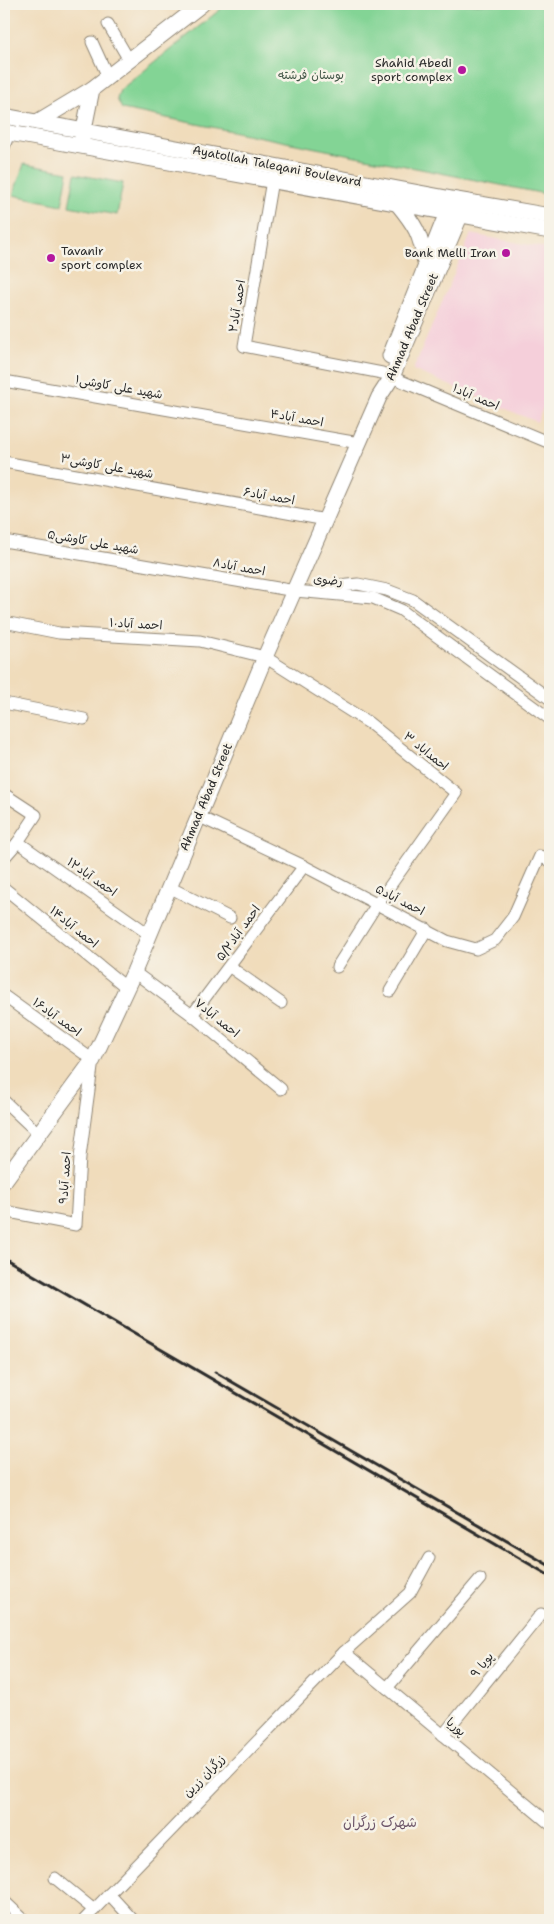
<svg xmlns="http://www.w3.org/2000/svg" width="554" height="1924" font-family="'Shantell Sans','Playpen Sans Arabic',sans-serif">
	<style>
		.built { fill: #f5cfda }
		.green { fill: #83d495; stroke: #578060 }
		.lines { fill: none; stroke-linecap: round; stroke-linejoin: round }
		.minor-casing { stroke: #8e8473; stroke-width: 13 }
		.major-casing { stroke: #8e8473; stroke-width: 17 }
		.minor { stroke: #fff; stroke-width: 11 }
		.major { stroke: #fff; stroke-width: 15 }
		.rail { stroke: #2b2b2b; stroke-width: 3 }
		.poi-dot { fill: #b5179e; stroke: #f7f3e8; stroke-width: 2 }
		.labels { text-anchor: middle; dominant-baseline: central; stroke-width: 5; stroke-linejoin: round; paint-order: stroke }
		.poi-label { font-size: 12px; fill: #2b2b2b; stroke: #f7f3e8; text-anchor: end }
		.park-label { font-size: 12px; fill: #415546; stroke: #f7f3e8 }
		.street-label { font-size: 12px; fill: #2b2b2b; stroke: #f7f3e8 }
		.neighbourhood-label { font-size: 14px; fill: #6e576a; stroke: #f7f3e8 }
	</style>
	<rect width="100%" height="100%" fill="#f7f3e8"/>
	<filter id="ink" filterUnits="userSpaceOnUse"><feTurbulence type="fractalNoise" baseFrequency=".02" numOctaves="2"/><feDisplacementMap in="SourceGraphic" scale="10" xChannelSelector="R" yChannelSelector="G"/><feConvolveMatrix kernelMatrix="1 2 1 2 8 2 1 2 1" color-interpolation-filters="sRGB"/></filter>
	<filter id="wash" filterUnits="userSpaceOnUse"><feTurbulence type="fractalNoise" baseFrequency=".0096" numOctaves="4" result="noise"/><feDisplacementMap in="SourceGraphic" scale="20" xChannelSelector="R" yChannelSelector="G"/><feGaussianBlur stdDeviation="1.12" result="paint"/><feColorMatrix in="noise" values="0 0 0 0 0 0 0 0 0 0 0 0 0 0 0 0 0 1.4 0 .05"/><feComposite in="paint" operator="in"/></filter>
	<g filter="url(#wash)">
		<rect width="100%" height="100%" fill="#f0dcbb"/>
		<path class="built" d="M471,234l79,15v142l-13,31 -124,-52z"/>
		<g class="green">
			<path d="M227,4h323v191l-428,-86 -5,-10 3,-9z"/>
			<path d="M24,164l44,8 -6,33 -49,-10z"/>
			<path d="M75,174l48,9 -6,32 -48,-9z"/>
		</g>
	</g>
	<g filter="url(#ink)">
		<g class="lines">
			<g class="minor-casing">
				<g id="minor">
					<path d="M108,24l21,36"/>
					<path d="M92,42l16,35"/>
					<path d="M4,147l5,-14"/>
					<path d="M272,180l-28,166 138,27 168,70"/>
					<path d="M4,381l355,62"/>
					<path d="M4,462l322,58"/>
					<path d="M4,541l291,50 78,7 28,12 149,109"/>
					<path d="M320,588l38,-4 29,6 26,10 137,99"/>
					<path d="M4,622l55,11 141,8 65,16 104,66 87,70 -79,111 -40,63"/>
					<path d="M4,703l80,16"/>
					<path d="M4,794l32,21 -18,27 -14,16"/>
					<path d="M198,816l106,50 143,75 29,8 19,-9 18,-23 27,-61 10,5"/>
					<path d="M18,842l132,93"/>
					<path d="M169,887l61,31"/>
					<path d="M4,888l123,100"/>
					<path d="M230,967l51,36"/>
					<path d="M134,972l58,43 89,74"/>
					<path d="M390,991l37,-62"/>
					<path d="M4,996l89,64 -13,97 -4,68 -72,-14"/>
					<path d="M192,1015l112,-149"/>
					<path d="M4,1101l35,33"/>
					<path d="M344,1652l206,172"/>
					<path d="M387,1688l93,-109"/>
					<path d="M443,1735l98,-121"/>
					<path d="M55,1878l39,32"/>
					<path d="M109,1894l24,26"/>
					<path d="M4,1901l20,19"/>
					<path d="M84,1920l260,-268 66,-59 19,-35"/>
				</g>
			</g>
			<g class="major-casing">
				<g id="major">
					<path d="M4,116l448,83 98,17"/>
					<path d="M37,122l55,-33 110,-85"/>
					<path d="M4,132l546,99"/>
					<path d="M82,139l10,-50"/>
					<path d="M397,203c18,22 24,31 28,60"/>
					<path d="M390,356l60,-151"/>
					<path d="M4,1181l89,-121 41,-88 131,-315 114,-260 13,-20 74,-175"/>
				</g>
			</g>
			<use href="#minor" class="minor"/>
			<use href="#major" class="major"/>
			<g class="rail">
				<path d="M4,1258l546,318"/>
				<path d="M215,1372l335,194"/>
			</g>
		</g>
	</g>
	<g class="poi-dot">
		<circle cx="462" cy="70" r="5"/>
		<circle cx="506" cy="253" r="5"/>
		<circle cx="51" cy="258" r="5"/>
	</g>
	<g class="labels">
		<g class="poi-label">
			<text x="452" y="63">Shahid Abedi<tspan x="452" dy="14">sport complex</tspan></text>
			<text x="61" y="251" text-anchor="start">Tavanir<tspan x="61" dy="14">sport complex</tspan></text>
			<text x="496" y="253">Bank Melli Iran</text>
		</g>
		<g class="park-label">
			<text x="311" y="75">بوستان فرشته</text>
		</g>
		<g class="street-label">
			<text transform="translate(277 166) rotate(11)">Ayatollah Taleqani Boulevard</text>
			<text transform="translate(237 306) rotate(-81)">احمد آباد۲</text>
			<text transform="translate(412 327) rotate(-67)">Ahmad Abad Street</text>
			<text transform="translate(119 387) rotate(10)">شهید علی کاوشی۱</text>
			<text transform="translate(476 397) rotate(23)">احمد آباد۱</text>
			<text transform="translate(297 418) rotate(10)">احمد آباد۴</text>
			<text transform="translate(107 466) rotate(10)">شهید علی کاوشی۳</text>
			<text transform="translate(269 496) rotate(10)">احمد آباد۶</text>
			<text transform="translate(93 542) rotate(10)">شهید علی کاوشی۵</text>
			<text transform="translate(239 567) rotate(10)">احمد آباد۸</text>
			<text transform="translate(328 580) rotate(5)">رضوی</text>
			<text transform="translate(136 624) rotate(3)">احمد آباد۱۰</text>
			<text transform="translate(426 751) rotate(39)">احمداباد ۳</text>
			<text transform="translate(206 797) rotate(-67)">Ahmad Abad Street</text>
			<text transform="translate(92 877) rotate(35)">احمد آباد۱۲</text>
			<text transform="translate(400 900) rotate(27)">احمد آباد۵</text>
			<text transform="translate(74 927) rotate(39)">احمد آباد۱۴</text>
			<text transform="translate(238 933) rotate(-54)">احمد آباد۵/۲</text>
			<text transform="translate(57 1017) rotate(36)">احمد آباد۱۶</text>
			<text transform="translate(217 1018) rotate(39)">احمد آباد۷</text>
			<text transform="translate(65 1178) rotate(-86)">احمد آباد۹</text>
			<text transform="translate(482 1665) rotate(-51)">پویا ۹</text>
			<text transform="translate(456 1727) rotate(40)">پوریا</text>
			<text transform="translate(204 1776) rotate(-46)">زرگران زرین</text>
		</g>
		<g class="neighbourhood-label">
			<text x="380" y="1822">شهرک زرگران</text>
		</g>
	</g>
	<rect width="554" height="1924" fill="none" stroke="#f7f3e8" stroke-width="20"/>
</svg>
